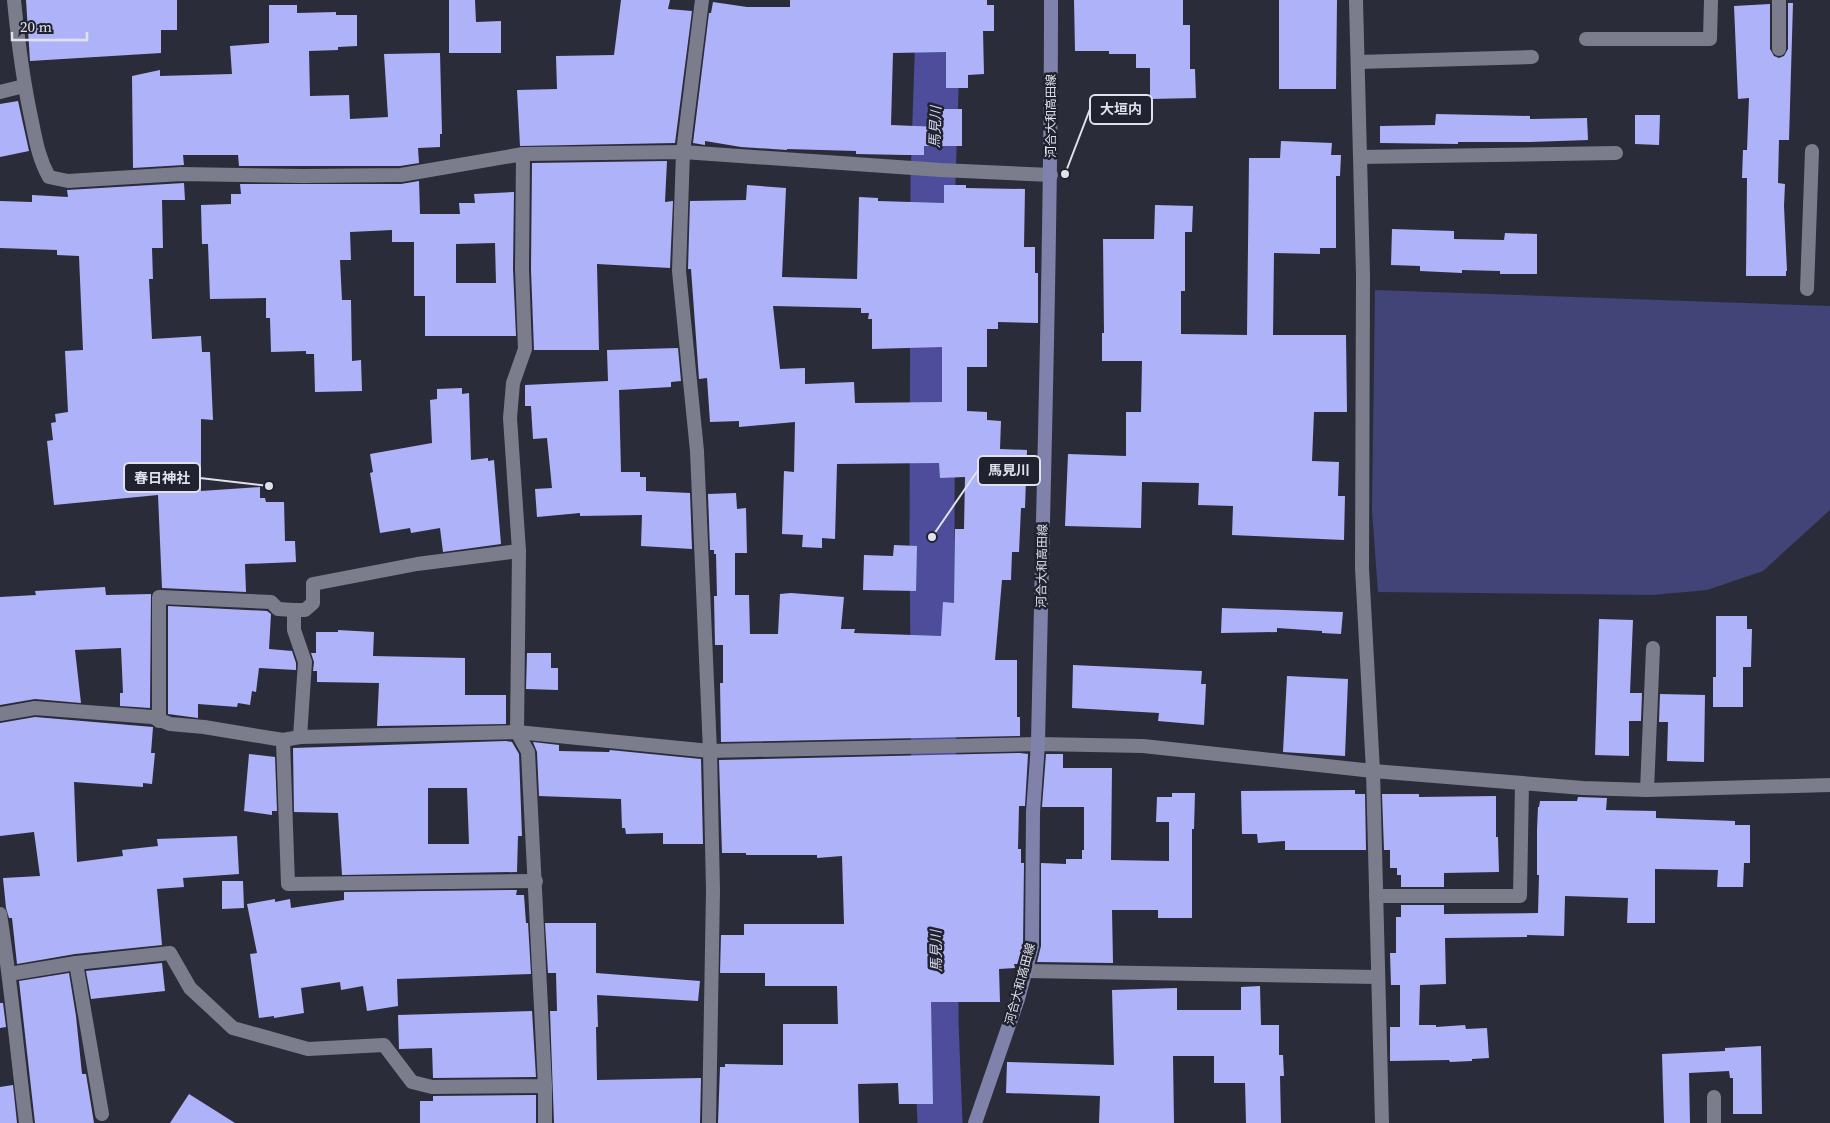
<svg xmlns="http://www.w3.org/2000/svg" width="1830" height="1123" font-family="'Source Serif 4','Noto Sans JP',serif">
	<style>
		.green { fill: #424377 }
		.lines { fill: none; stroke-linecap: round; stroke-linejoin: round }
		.river { stroke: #4e4d9c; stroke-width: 45 }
		.building { fill: #aeb3f9; fill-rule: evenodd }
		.minor { stroke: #7b7d8d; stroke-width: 14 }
		.secondary { stroke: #8082ac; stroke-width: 14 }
		.labels { text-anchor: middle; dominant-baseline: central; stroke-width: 5; stroke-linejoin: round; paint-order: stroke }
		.street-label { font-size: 12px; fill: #e0e1ea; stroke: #212230 }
		.water-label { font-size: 14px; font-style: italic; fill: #d4d7ed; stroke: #212230 }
		.leader { fill: none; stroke: #e0e1ea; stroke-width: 2 }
		.callout-dot { fill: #e0e1ea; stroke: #212230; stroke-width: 2 }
		.callout { fill: #212230; stroke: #e0e1ea; stroke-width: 2 }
		.callout-label { font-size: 14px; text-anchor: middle; font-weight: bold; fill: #e0e1ea }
	</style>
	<rect width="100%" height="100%" fill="#2b2c3a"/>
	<path class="green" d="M1375,290l455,16v204l-67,61 -56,19 -55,5 -274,-3 -6,-81z"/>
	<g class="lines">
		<g class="river">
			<path d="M934,801l-2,-264 1,-358 6,-179"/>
			<path d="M936,940v83l4,100"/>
		</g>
	</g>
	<g class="building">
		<path d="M26,0h151v30h-16v23l-131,8z"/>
		<path d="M449,0h26l1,22 25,-1v32h-52z"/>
		<path d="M621,0h49l-2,9 24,2 -17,132 -155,3 -3,-56 40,-1 -1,-33 58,-1z"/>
		<path d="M790,0h197v5h7v26h-11l1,43 -16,1v13h-22v-36l-53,1 -2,72 49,2v-18h22v37h-38v9h-19l-49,-1v-3l-69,-2v1l-46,-3 -36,-6v4l-12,-2 16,-130h2l2,-11 34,5h43z"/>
		<path d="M1074,0h109v25h7v44h5l1,29 -46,1v-31h-14v-14h-27v-3h-34z"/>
		<path d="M1279,0h58l-1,89h-57z"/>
		<path d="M1788,3h5l-4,137h-10l-1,43 7,1 -1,22 3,65h-1v5h-40l1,-98h-5l1,-28h4l2,-52 -11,1 -4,-93 36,-2v45l4,7 5,2 5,-2 4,-7z"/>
		<path d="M269,5h28v8l39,-1v3h21v31l-19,1v3l-29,1 1,45 39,-1 1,24 38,-2 -4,-63 56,-1 2,81h-2v13l-22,1 1,15 -19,3h-161l-1,-11h-55l1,10 -51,3 -1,-92 28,-6v6l72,-2 -2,-28 39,-3z"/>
		<path d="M18,101l11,50 -29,6v-53z"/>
		<path d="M1436,114l94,2v3l57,-1 1,22 -58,2h-72v2l-78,-1v-17l55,-1z"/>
		<path d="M1635,115h25l-1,30 -24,-1z"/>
		<path d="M1281,141l51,2 -1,12h10l-1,21h-4v72h-16v6l-46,-1 -1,82h73l1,77h-33l-2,49 27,1 -1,34h7l-1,44 -112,-5 1,-29 -35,-1 1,-22 -57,-1 -1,46 -76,-2 3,-72 58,2v-44h15l1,-51h-40v-28h2l-1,-94h51l1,-34 38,1 -1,26h-7v59h-4v43l66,1 2,-177h31z"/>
		<path d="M667,161l-2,41 8,-1 -3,67 -73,-4 2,86h-65l-3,-81 1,-106z"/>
		<path d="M419,181l1,33h40l-1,-11h16l-1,-9 40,-2 -1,77 3,67h-91v-40h-11v-54h-22v-12l-42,2 1,28h-11l2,40h9l1,61 9,-1 1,31 -47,1 -1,-38h-8v-3l-35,1 -1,-34h-4v-20l-56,1 -2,-55h-6l-1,-39 30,-1v-10h10l-1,-10h161zM495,243l1,40h-40v-39z"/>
		<path d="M184,183l1,17h-23l1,48h-11l1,31h-4l3,60 49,-3 1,16h8l3,68 -12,-1v72l59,-4v11h5l1,4h18l1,39h10l1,21 -51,2 1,28 -84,-4 -4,-93 -104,10 -7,-64 6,-1 -2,-17 5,-1 -1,-8 13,-2 -3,-61 18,-1 -4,-94 -22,-1v-5l-57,-2v-47l32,1v-7l36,2 -1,-7z"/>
		<path d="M747,185l39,3 -4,89 75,2 2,-82 19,1v3l66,2v-18h22v3l59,1 -1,58h11v26h3v50l-40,-1v7h-11v38h-20v44l20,1v8l14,1 -1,28 27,1 -2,58h-4l-2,44h-7l-1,28h-9l-7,80h22v57h3v19l-299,6 -1,-59h3v-38h-8l-1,-49h3l-1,-42h-2v-4h-4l-2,-56 28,-1 1,16 9,-1 1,45h-12v42h14l1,39h28l2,-40 11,-1 53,4 -3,32h14l-1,4 87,3 2,-34 11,1 1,-74h9l1,-52 -25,1 -1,-15 -102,1 -2,75 -13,-1v10l-20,-1 1,-12 -21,-1 2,-63 10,1 1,-50 -56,5v-6l-29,1 -3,-44 -8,1 -8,-110h-3l2,-68 56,-1zM773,306l88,2v5h8l-1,6h4v30l70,-2v55l-87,1 -1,-21 -49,2v-16l-25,1z"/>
		<path d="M1392,229l62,2v8l50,1 1,-7 32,1v40h-37v-3l-38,-1v3l-42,-2v-5l-29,-1z"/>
		<path d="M678,348l3,33 -10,1v5l-52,3 2,82h19v5h6v14l44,2 2,56 -51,-3 1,-31 -62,1v-3l-43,4 -2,-28 17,-1 -5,-50 -14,1 -2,-33h-6v-21l83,-4 -1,-31z"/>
		<path d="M462,388v6l7,-1 2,67 17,-2v3l6,-1 7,84 -58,8 -3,-24 -29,5 -1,-5 -30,5 -10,-60 3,-1 -3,-18 62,-11 -2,-43 7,-1v-10z"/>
		<path d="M894,545l23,1 -1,45 -53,-1 1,-35 29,1z"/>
		<path d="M105,587l1,8 45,-1 -1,114 -30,-2v-13h3l-2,-45 -46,2 6,53 -46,-4 -35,6v-108l36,-2 -1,-4z"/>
		<path d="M168,606l99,5 4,3 -2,35 23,2 4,12v7l-37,-2 -3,24 -4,-1 -2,14 -12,-2 -1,4 -39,-3v14l-30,-4z"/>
		<path d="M1222,608l121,4 -2,22 -19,-1v-2l-45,-3v4l-56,1z"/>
		<path d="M1716,616h31v13h5l-1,38h-8v40h-30v-30h3z"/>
		<path d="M1599,619l34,1 -3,73h12l-1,28h-12v35l-34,-1z"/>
		<path d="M338,630l36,2 -1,24 92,2v37h41v29l-129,2 2,-43 -62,-1v-11h-4l1,-9 -3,-9h5v-21h22z"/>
		<path d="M527,653h24v15h7v22l-32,-1z"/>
		<path d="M1073,665l129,6 -1,13h5l-2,41 -46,-4 1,-8 -87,-5z"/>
		<path d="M1287,676l61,3 -3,77 -62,-4z"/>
		<path d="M1660,694l45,1 -1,67 -37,-1 1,-39h-9z"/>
		<path d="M35,717l118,10 -2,26h4l-3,31 -9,-1v4l-69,-5 3,80 46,-6 -1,-6 36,-4 -1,-7 80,-3 2,38 -56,4 1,9 -27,2 5,56 -87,9 -58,10 -5,-46h-3l-3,-10 -3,-30 37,-2 -6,-44 -34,4v-113z"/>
		<path d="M506,741l6,1 7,12 3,82h-4l-1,36 -175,3 -4,-62 -44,-1 -1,-64zM428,788h39l2,56h-41z"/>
		<path d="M533,742l26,3v6l50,1 1,-2 91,9 2,85h-40v-11l-37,1 -1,-6h-3l-1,-29 -82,-3 -2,-44z"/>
		<path d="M1020,753l8,1 -3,52h-6l-1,43h3v14h3l-1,82 -5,19h-4l1,4 -16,1 1,33h-69l2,102h-34l-1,-21 -40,1 1,39h-141l2,-56h5v-3l58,1v-41h55l-1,-38h-72v-13h-45l1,-38h23v-11h100l-2,-68 -25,2v-3h-71v-2h-24l-3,-93z"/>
		<path d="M249,754l26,3 2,54h-5v4l-28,-4z"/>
		<path d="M1046,754h17v14h49l-1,92 58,1v-39h-13l1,-25h15v-4h23l-1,36h-2v89h-34v-8h-46l1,53 -76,-1 4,-16v-83l25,1v-5h16v-9h2v-43h-42z"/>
		<path d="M1355,790v4h10l1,56h-81v-9l-27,2 -1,-9h-15l-1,-43z"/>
		<path d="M1382,794h37v3l77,-1v41h2l1,35 -55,1v14h-43v-12h-4v-7h-7v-18h-6z"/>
		<path d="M1578,797l29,1 -1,12 50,1v7l79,3v4h15v38h-6l-1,24h-26l1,-17 -63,-1v54h-28l1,-25 -63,-2 -1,40 -37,-1v2l-82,1 1,46 -26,1 -1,40h17v2l29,-2 1,4 21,-1 2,30 -17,1v2l-22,1 -1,-2 -59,1v-34h10v-42h-9l-1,-32h6v-36h5v-12h43v9l94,-1 1,-38h-2v-45l1,-23h1l1,-6h37z"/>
		<path d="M222,881h21l1,27 -22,1z"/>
		<path d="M517,890l-1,5h8l2,28h2l3,51 -134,5 1,27 -31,5 -4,-25 -22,4 -1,-8 -39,6 3,25 -30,5v-2l-15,2 -9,-64 7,-1 -10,-49 28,-5v3l15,-3 1,9 53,-8v-8z"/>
		<path d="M545,923h51v50l104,8 -2,20 -101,-6 1,32h-2l1,53 104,-2 -1,45h-146l-4,-112h7l-1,-38h-8z"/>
		<path d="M162,963l3,28 -74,8 -5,-28z"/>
		<path d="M69,973l7,43 6,58h4l8,49h-59l-16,-142z"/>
		<path d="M1260,986l1,39h18v30h4l1,21h-4l1,47h-35l-1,-40h-31v-27h-41l1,67h-75l1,-27 -94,-3 1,-31 107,3 -2,-75 65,-2v22h64v-23z"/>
		<path d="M0,1003h3l3,24 -6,1z"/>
		<path d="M532,1011l4,66 -103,1 -1,-30 -33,1 -1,-34z"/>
		<path d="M1761,1046l1,68h-29v-36h-3l-1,-7 -40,2 1,50h-26l-2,-69 63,-3v-3z"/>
		<path d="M13,1085l4,38h-17v-36z"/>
		<path d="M189,1094l46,29h-65z"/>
		<path d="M536,1095v28h-116v-22h13v-5z"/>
	</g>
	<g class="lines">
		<g class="minor">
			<path d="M14,0c4,42 9,81 18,122 4,20 7,37 17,55l19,4 113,-7 122,2 98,-1 122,-21 160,-2 258,18 110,5"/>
			<path d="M702,0l-19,152 -4,119 18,180 13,300 3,139 -4,233"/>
			<path d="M1356,0l7,275 -1,293 11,203 9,352"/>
			<path d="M1779,0v49"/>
			<path d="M1586,39h124l1,-39"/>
			<path d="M1358,62l174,-5"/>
			<path d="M0,92l24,-6"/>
			<path d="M1360,157l256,-4"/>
			<path d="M1807,289l5,-138"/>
			<path d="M0,714l35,-6 117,9 18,7 34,3 79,13 17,-3 217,-5 193,19 328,-7 105,2 230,25 210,17 64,2 183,-5"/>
			<path d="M159,721v-124l112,5 7,7 16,1"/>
			<path d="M300,737l5,-75 -11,-32v-20h11l8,-7v-19l104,-20 102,-13"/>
			<path d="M283,740l5,144 248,-3"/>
			<path d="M1647,790l6,-142"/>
			<path d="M1376,896h144l2,-113"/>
			<path d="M0,914c11,69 17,139 26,209"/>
			<path d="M1026,971l352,6"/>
			<path d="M9,974l67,-11"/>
			<path d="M1714,1097v26"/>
			<path d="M102,1114l-26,-151 94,-10 20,35 43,40 75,21 76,-4 28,37 20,5 113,-1 -17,-334 -11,-20 2,-181 -9,-133 3,-35 12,-34 -3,-80 1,-115"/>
			<path d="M545,1123v-37"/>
		</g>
		<path class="secondary" d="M975,1123l43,-124 14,-53 1,-134 5,-68c5,-248 13,-496 13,-744"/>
	</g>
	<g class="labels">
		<g class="street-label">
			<text transform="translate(1051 116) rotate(-90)">河合大和高田線</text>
			<text transform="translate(1042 566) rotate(-89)">河合大和高田線</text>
			<text transform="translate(1020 984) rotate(-75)">河合大和高田線</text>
		</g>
		<g class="water-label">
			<text transform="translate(935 127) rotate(-88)">馬見川</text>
			<text transform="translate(936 951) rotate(-91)">馬見川</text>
		</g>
	</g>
	<path class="leader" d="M1065 174L1090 109M932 537L978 470M269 486L200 478"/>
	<g class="callout-dot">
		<circle cx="1065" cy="174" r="5"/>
		<circle cx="932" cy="537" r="5"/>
		<circle cx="269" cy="486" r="5"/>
	</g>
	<g class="callout">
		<rect x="1090" y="95" width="62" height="29" rx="5"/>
		<rect x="978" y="456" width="62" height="29" rx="5"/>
		<rect x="124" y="463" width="76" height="29" rx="5"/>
	</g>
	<g class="callout-label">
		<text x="1121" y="114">大垣内</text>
		<text x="1009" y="475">馬見川</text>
		<text x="162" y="483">春日神社</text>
	</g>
	<path d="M12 32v8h75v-8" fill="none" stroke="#e0e1ea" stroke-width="2.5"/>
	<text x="20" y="32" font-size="15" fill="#e0e1ea" stroke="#212230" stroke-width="4" paint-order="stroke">20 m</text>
</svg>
